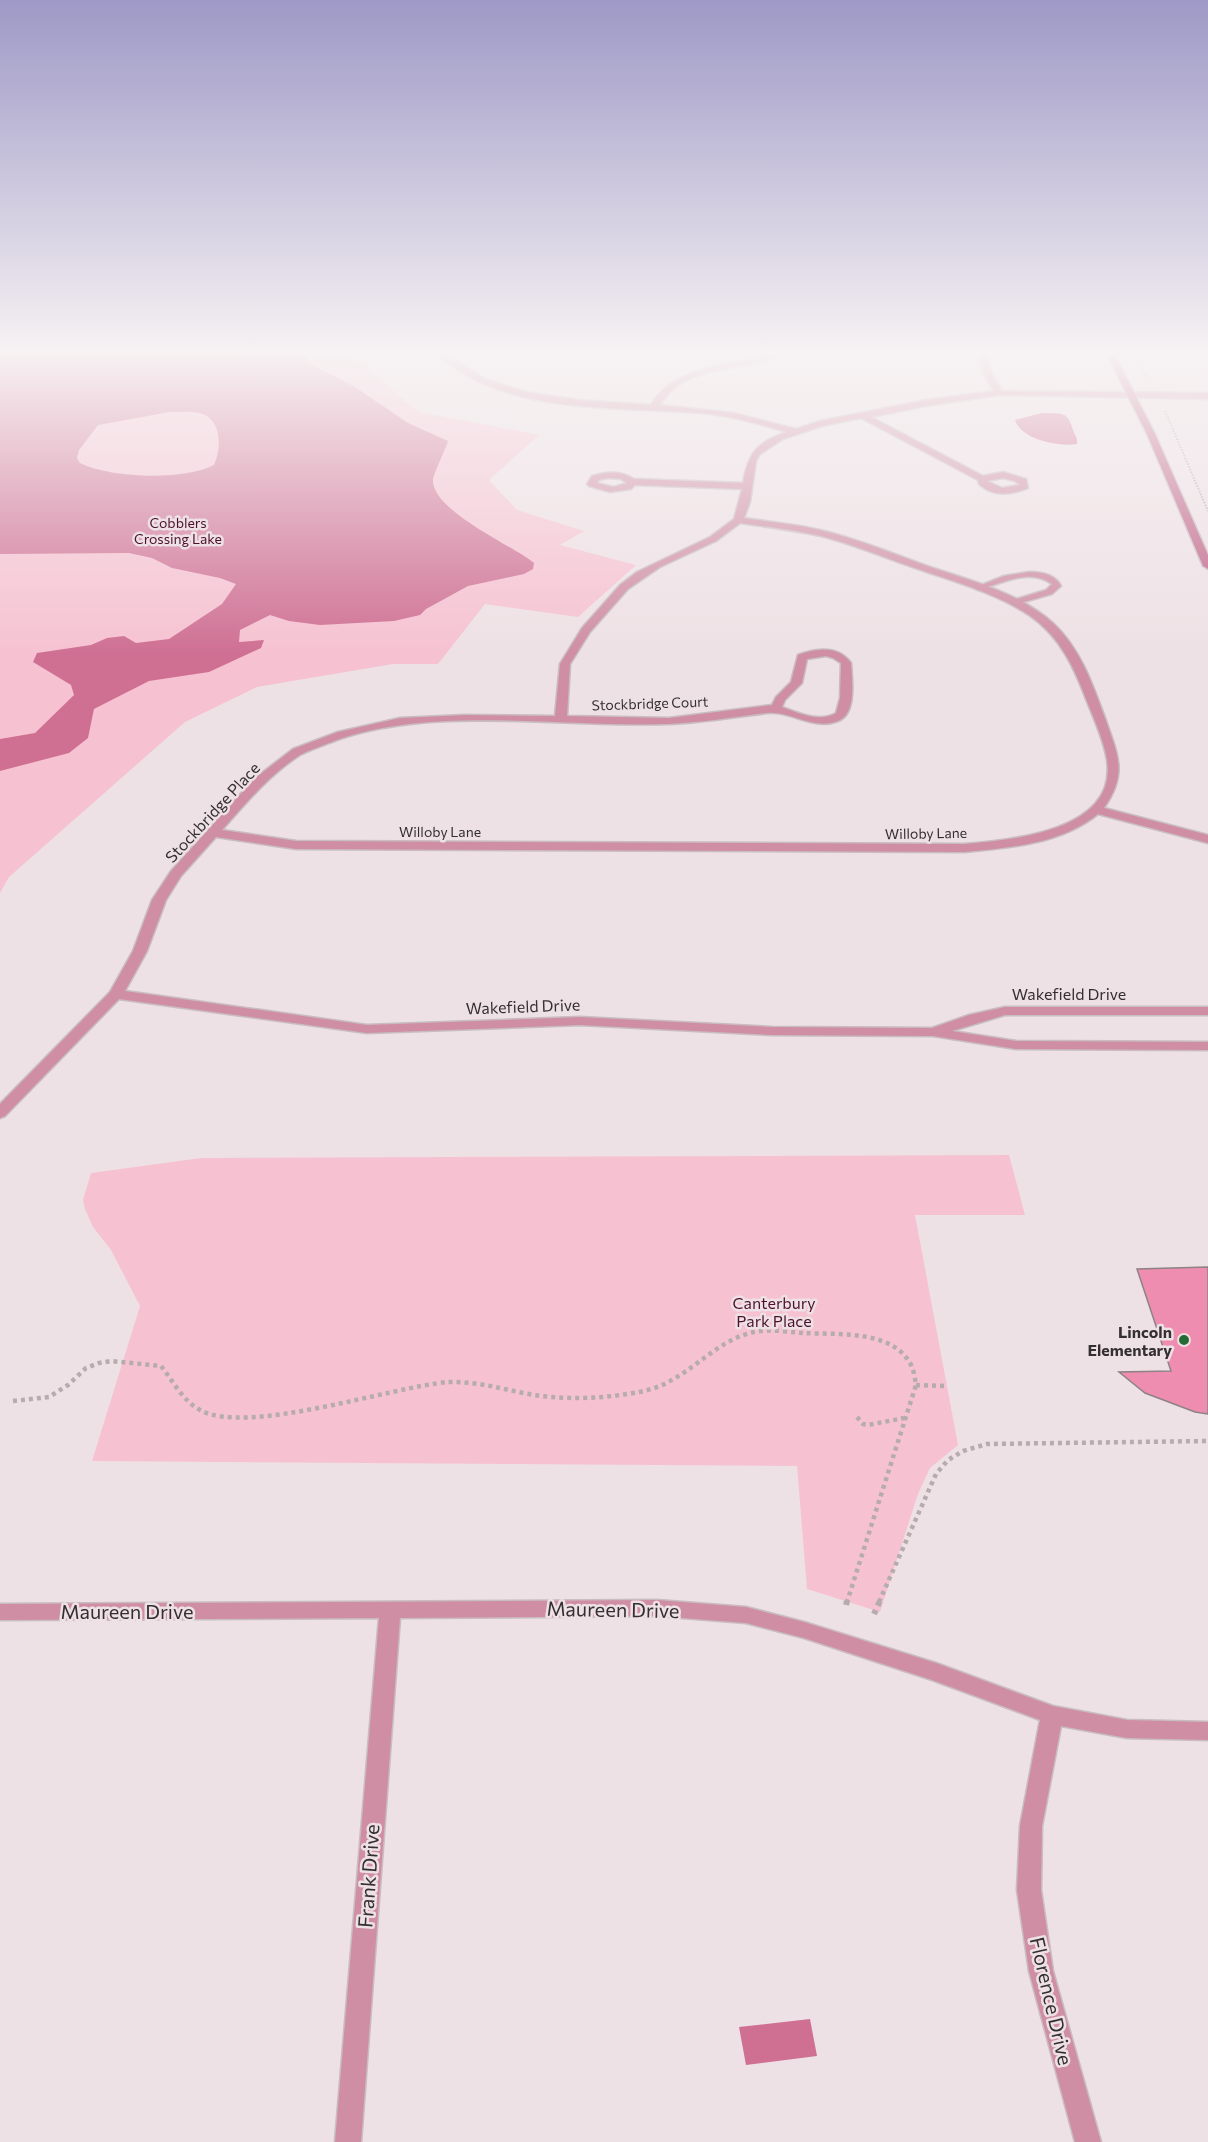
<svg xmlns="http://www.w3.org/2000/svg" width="1208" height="2142" font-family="Commissioner,sans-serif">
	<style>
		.green { fill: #f6c2d2 }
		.water { fill: #cf7093; fill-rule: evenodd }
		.building { fill: #ee8db0; stroke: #8e8285; stroke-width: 1.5 }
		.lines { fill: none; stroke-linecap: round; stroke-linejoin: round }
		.lane-casing { stroke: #c9bdc1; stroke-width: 3 }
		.street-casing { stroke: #c9bdc1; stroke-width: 3 }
		.secondary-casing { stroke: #c9bdc1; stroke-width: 3 }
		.path-far2 { stroke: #b6abae; stroke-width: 2; stroke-dasharray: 1.5 1.5; stroke-linecap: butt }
		.path-far1 { stroke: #b6abae; stroke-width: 4.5; stroke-dasharray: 4 4; stroke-linecap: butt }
		.path { stroke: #b6abae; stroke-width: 6; stroke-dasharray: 4.5 4.5; stroke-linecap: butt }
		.lane { fill: #cf8ea4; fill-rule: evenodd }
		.street { fill: #cf8ea4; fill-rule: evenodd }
		.secondary { fill: #bf6185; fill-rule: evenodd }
		.poi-dot { fill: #286a35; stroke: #eee1e5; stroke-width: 2 }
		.labels { text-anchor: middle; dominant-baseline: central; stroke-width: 5; stroke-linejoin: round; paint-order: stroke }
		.far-park-label { font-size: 14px; fill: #4d112b; stroke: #eee1e5 }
		.far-street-label { font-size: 14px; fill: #342f30; stroke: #eee1e5 }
		.street-label { font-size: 16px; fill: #342f30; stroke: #eee1e5 }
		.park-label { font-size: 16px; fill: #4d112b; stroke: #eee1e5 }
		.poi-label { font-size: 16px; font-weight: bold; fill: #342f30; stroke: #eee1e5; text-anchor: end }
		.near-street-label { font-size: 20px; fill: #342f30; stroke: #eee1e5 }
	</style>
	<rect width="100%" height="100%" fill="#eee1e5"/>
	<g class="green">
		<path d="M0,353h348l71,59 120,23 -50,45 28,30 67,21 -24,14 76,20 -58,52 -93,-13 -47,60h-45l-136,23 -72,35 -176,155 -9,16z"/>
		<path d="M1009,1155l16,60h-110l43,230 -28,23 -12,26 -38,118 -73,-23 -10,-123 -705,-5 48,-155 -29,-56 -18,-23 -8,-18 -2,-9 8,-27 110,-15z"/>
	</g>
	<g class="water">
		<path d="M0,353h304l8,12 43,22 53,36 40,18c-2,7 -15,34 -15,39 -1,31 79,65 101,83l-1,6 -9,5 -56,12 -42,23 -6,6 -26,6 -74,4 -31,-4 -19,-6 -30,15 -1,12 25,-2 -3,8 -52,24 -60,9 -55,28 -6,29 -19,15 -69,18v-32l35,-6 39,-38 -3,-10 -38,-23 4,-9 54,-8 16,-7 17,-2 12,7 33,-4 53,-35 14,-20 -16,-6 -48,-10 -20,-10 -23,-5 -129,1zM170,412c9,0 19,-1 29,1 23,5 23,34 15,52 -30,16 -104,13 -134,-2l-3,-5 2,-8 19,-25z"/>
		<path d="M1042,413c20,1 25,-3 31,17 2,6 5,8 4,14 -18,3 -56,-4 -62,-24z"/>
		<path d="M810,2019l7,37 -71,9 -7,-38z"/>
	</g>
	<path class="building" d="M1208,1267v147l-13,-2 -50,-19 -26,-21 52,-1 -34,-102z"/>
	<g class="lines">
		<g class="lane-casing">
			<path id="lane" d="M1029,572c12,0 26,2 32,14l-9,8 -39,11 -4,-2 1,-2 36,-11 6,-6c-23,-17 -50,0 -74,6l-4,-2 30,-12z"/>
		</g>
		<g class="street-casing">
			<g id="street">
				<path d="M435,353h10l40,26 41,13 52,8 73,5c23,-40 79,-39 118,-52h14c-38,21 -99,9 -123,52l73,8 63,16 24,-8 106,-21 68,-9 -8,-13 -9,-25h8l9,25 8,13 206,2v6l-209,-4 -73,11 -55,11 112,59 20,-4 23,7 2,9c-16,7 -36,9 -49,-4l-1,-4 -117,-62 -39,8 -39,13 -23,15 -4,7 -6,41 -6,16c25,4 51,6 76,12 39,9 76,25 113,38 40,13 88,26 120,55 27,25 40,62 52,95 13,38 23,55 -1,90l104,27v8l-110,-29c-37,30 -89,34 -134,38l-668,-3 -80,-12 -35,39 -15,24 -19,51 -22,40 242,34 213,-8 192,10 160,1 37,-13 36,-8h203v8h-203l-53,16 64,10 192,1v8l-192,-1 -83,-13 -161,-1 -192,-10 -213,8 -248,-34 -114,117 -5,2v-14l110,-112 23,-41 19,-51 19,-29 83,-92 39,-30 45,-17 62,-14 66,-3 89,1 5,-52 22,-36 38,-43 17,-13 73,-35 24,-18 8,-30 -107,-4 -4,4 -21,3 -21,-6 -2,-2 5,-8c15,-4 28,-6 42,3l109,4c5,-30 14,-41 44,-51 -25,-7 -50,-15 -76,-18 -88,-9 -205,4 -276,-61zM608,478l13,1 6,4 -13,4 -17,-4 2,-3zM1003,478l12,3 5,4 -18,3 -15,-7zM740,523c27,4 54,7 81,13 35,9 69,24 103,35 35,12 73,23 105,44 32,22 46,54 59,89 7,17 16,37 19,56 11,71 -95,80 -143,84l-668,-3 -74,-11c24,-27 47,-55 78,-75 9,-5 20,-8 29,-12 99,-39 233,-15 339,-19 33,-1 66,-7 99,-11 23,-3 46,18 71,8 19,-7 14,-41 13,-58 -13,-18 -34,-15 -53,-8l-7,27 -15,15 -4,8 -103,13 -102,-2 3,-52 20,-32 38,-43 32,-22 56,-26zM826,656l7,2 8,5 -1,35 -4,15c-16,10 -38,0 -54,-6l3,-7 17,-17 5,-24z"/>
				<path d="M657,1600l89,7 58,15 132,41 117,43 74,14 81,2v18l-81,-2 -66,-12 -19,100 -1,64 12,81 48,171h-26l-46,-171 -12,-81 3,-64 20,-106 -108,-40 -128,-42 -58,-15 -89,-7 -257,2 -39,524h-26l44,-524 -379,2v-16z"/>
			</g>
		</g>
		<g class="secondary-casing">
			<path id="secondary" d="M1106,353h8l41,81 53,121v14l-5,-3 -56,-132z"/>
		</g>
		<g class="path-far2">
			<path d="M1134,353l14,26"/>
			<path d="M1165,411l43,100"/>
		</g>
		<g class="path-far1">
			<path d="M916,1385l31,1"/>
			<path d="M13,1401l36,-4 19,-12 18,-17 13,-5 12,-2 50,5c12,15 22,35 39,44 46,26 191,-23 248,-28 30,-1 57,8 86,13 28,4 58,4 86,0 16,-2 34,-5 48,-13 28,-14 51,-41 82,-49 17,-5 37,-1 54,0 34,2 91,-4 108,34 2,5 3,12 4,18l-69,217"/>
			<path d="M857,1417l6,7 5,1 36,-7"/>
			<path d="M879,1602l57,-128 12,-14 15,-9 24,-7 221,-3"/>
		</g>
		<g class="path">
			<path d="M846,1605l1,-4"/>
			<path d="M874,1614l6,-13"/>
		</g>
		<use href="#lane" class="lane"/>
		<use href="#street" class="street"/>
		<use href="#secondary" class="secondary"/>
	</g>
	<linearGradient id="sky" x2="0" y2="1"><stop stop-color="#9e99c6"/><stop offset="0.54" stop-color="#f7f2f3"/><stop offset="1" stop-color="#f7f2f3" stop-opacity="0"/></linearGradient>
	<rect width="1208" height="653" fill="url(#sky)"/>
	<circle class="poi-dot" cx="1184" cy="1340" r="6"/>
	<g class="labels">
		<g class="far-park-label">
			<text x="178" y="522">Cobblers<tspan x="178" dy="16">Crossing Lake</tspan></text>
		</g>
		<g class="far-street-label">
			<text transform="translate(650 703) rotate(-2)">Stockbridge Court</text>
			<text x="440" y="831">Willoby Lane</text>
			<text transform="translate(926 833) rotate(-1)">Willoby Lane</text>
		</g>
		<g class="street-label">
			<text transform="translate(212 812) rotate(-47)">Stockbridge Place</text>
			<text x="1069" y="993">Wakefield Drive</text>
			<text transform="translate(523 1006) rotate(-2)">Wakefield Drive</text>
		</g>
		<g class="park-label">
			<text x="774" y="1302">Canterbury<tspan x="774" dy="18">Park Place</tspan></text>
		</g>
		<g class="poi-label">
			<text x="1172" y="1331">Lincoln<tspan x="1172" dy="18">Elementary</tspan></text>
		</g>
		<g class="near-street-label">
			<text transform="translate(613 1609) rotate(1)">Maureen Drive</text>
			<text x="127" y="1611">Maureen Drive</text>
			<text transform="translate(368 1876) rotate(-86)">Frank Drive</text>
			<text transform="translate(1052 2001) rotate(77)">Florence Drive</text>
		</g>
	</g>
</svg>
